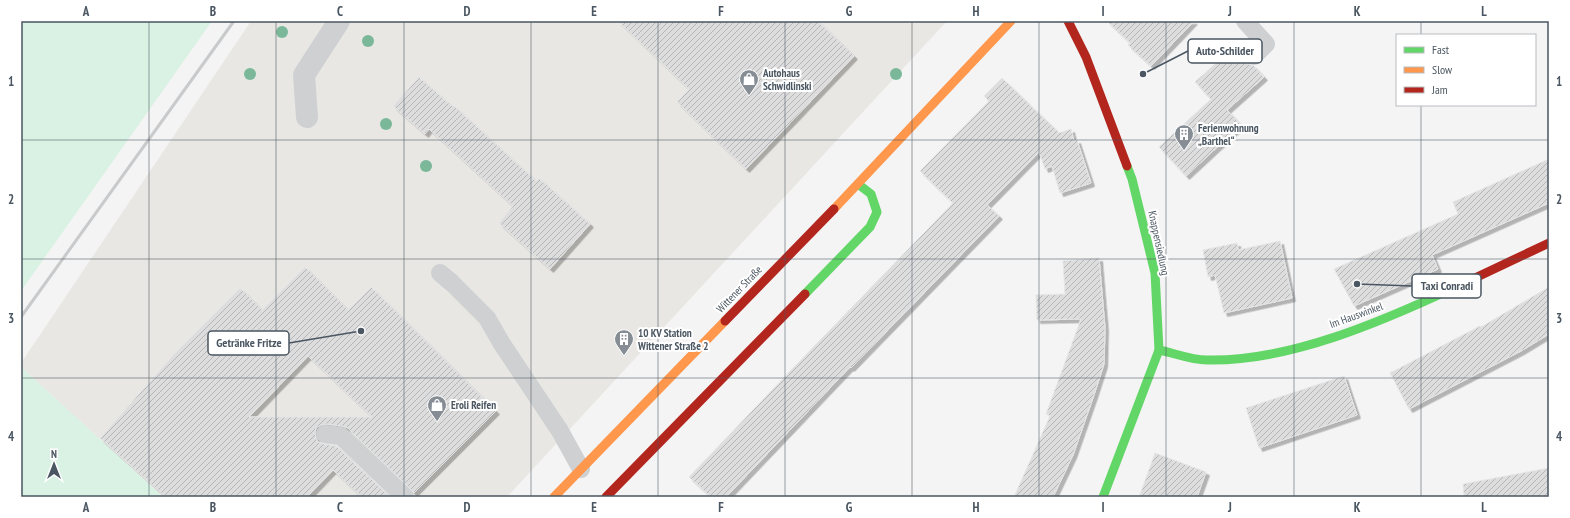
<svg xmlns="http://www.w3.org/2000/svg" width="1570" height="518" font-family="'PT Sans Narrow',sans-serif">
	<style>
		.commercial { fill: #e8e7e3 }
		.green { fill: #d9f2e3 }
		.building { fill: url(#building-hatch); stroke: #e5e6e7; fill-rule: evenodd; filter: url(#shadow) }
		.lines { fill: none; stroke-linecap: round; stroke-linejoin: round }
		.lane { stroke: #ced0d2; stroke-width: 18 }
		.street { stroke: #ced0d2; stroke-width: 22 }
		.fast { stroke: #63d668; stroke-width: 9 }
		.slow { stroke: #ff974d; stroke-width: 9 }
		.jam { stroke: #b3261e; stroke-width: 9 }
		.rail { stroke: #c9cacc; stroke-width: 3 }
		.tree { fill: #7ab899 }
		.grid { fill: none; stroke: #4a5661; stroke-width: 1; stroke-opacity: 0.55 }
		.labels { text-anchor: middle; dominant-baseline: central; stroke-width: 4; stroke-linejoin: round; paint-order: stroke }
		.poi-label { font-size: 11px; font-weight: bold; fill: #4a5661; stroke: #fff; text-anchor: start }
		.street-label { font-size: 11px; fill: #4a5661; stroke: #fff }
		.leader { fill: none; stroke: #4a5661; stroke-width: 1.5 }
		.callout-dot { fill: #4a5661; stroke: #fff; stroke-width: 1.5 }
		.callout { fill: #fff; stroke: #4a5661; stroke-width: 1.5 }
		.callout-label { font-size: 12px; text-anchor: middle; font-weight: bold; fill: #4a5661 }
		.neatline { fill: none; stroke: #4a5661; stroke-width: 1.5 }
		.grid-label { font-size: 13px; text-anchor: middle; font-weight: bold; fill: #4a5661 }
	</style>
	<defs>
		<pattern id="building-hatch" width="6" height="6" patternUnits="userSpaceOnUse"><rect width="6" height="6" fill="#ddddde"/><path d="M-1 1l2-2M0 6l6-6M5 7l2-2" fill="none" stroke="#b5b6b7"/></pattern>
		<filter id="shadow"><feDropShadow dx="3.5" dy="3.5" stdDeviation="0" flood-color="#0004"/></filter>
	</defs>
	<rect width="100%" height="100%" fill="#f4f4f4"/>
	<path class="commercial" d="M251,21h696l-440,476h-344l-142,-130v-4z"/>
	<g class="green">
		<path d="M21,21h191l-191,270z"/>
		<path d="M21,367l142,130h-142z"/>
	</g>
	<g class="building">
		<path d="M618,21h200l36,35 -108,113 -69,-67 12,-13z"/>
		<path d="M1107,21h87l-43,45 -23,-21 2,-2z"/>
		<path d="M1235,46l9,9 2,8 8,3 10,11 -37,33 14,15 -55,51 -27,-29 52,-48 -16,-17z"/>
		<path d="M419,77l33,29 1,-1 83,76 3,-3 51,46 -40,45 -51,-46 14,-17 -84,-77 -4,5 -32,-28z"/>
		<path d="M1002,78l57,55 12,-4 3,12 3,-1 14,43 -31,10 -8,-27 -7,3 -6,-17 -52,53 12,11 -148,152 -1,-1 -124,130h-15l-22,-20 104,-109 160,-165 -33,-32 69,-70 -5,-5z"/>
		<path d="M1549,159v44l-117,52 6,14 -84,37 -20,-37 124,-55 -5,-12z"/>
		<path d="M1280,241l12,57 -68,15 -9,-38 -7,2 -5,-27 34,-7 1,7z"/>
		<path d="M1099,258l6,70 -1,36 -10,31 -21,60 -20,42h-39l36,-81 -4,-2 35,-95 -44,1 -1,-25 29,-1 -2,-33z"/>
		<path d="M305,267l43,43 23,-23 125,124 -82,82 -66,-65 -6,-2 -16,-2 -5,1 -5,3 -1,5 1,5 2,4 6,2 12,2 54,51h-28l-29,-27 -26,27h-141l-66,-59 76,-86 64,-64 22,22zM308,356l64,61h-123z"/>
		<path d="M1549,287v47l-28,17 -112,58 -19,-36 90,-47 1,1z"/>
		<path d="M1344,376l13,39 -98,33 -13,-40z"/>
		<path d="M1155,453l51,19 -9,25h-58z"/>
		<path d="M1549,468v29h-85l-1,-13z"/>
	</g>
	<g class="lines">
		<g class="lane">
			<path d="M1245,21l21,23 -12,12"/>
			<path d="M440,273l12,10 35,35 15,26 58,87 21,38"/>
			<path d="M325,434l16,2 64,61"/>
		</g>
		<path class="street" d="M307,117l-3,-42 35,-54"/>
		<g class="fast">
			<path d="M805,294l65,-67 7,-15 -6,-18 -13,-10"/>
			<path d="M1159,350c15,3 32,10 48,10 82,2 176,-39 249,-73"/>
			<path d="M1103,497l56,-147 -4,-77 -23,-94 -5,-13"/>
		</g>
		<g class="slow">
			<path d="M834,209l177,-188"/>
			<path d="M554,497l171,-176"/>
		</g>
		<g class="jam">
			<path d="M1068,21l18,36 41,109"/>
			<path d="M1456,287l93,-44"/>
			<path d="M725,321l109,-112"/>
			<path d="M606,497l199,-203"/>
		</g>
		<path class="rail" d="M21,317l213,-296"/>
	</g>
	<g class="tree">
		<circle cx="282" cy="32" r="6"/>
		<circle cx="368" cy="41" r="6"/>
		<circle cx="250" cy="74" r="6"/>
		<circle cx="896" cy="74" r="6"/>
		<circle cx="386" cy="124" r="6"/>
		<circle cx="426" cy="166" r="6"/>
	</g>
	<path class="grid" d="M149,21v476M276,21v476M404,21v476M531,21v476M658,21v476M785,21v476M912,21v476M1039,21v476M1166,21v476M1294,21v476M1421,21v14M1421,105v392M21,140h1528M21,259h1528M21,378h1528"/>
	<defs>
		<g id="shop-pin" transform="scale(1)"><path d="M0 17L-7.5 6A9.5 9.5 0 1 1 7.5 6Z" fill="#868d94" stroke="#fff"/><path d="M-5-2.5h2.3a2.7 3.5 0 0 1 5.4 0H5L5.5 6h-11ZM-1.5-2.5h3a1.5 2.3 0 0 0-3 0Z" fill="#fff"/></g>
		<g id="building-pin" transform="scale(1)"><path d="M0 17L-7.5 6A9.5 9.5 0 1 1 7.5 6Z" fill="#868d94" stroke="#fff"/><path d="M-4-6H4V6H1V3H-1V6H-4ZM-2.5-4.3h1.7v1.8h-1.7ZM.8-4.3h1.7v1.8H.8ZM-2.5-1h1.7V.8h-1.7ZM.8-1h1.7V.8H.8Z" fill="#fff"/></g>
	</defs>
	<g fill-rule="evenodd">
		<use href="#shop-pin" x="749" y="79"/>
		<use href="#building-pin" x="1184" y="134"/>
		<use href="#building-pin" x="624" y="339"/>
		<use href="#shop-pin" x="437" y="405"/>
	</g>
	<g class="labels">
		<g class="poi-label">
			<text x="763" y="73">Autohaus<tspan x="763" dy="13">Schwidlinski</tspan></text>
			<text x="1198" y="128">Ferienwohnung<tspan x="1198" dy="13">„Barthel“</tspan></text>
			<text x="638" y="333">10 KV Station<tspan x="638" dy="13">Wittener Straße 2</tspan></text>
			<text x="451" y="405">Eroli Reifen</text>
		</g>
		<g class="street-label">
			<text transform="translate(1159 243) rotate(78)">Knappensiedlung</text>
			<text transform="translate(739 289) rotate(-46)">Wittener Straße</text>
			<text transform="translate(1356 315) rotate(-20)">Im Hauswinkel</text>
		</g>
	</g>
	<path class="leader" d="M1143 74L1188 51M1357 284L1412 286M361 331L289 343"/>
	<g class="callout-dot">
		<circle cx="1143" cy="74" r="4"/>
		<circle cx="1357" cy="284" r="4"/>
		<circle cx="361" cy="331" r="4"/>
	</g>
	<g class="callout">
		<rect x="1188" y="39" width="74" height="24" rx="4"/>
		<rect x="1412" y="274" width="69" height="24" rx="4"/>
		<rect x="208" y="331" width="81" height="24" rx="4"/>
	</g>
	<g class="callout-label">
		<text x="1225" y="55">Auto-Schilder</text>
		<text x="1447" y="290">Taxi Conradi</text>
		<text x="249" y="347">Getränke Fritze</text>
	</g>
	<rect width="1570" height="518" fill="none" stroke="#ffffff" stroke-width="44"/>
	<rect x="1396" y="34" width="140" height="72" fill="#ffffff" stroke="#b7bbc0"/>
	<rect x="1404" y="47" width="20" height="6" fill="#63d668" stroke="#b7bbc0"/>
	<text x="1432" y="54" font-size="12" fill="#4a5661">Fast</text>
	<rect x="1404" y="67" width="20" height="6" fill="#ff974d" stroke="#b7bbc0"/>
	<text x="1432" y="74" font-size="12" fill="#4a5661">Slow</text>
	<rect x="1404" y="87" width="20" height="6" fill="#b3261e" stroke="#b7bbc0"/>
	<text x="1432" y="94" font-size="12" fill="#4a5661">Jam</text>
	<g transform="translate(54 464)" stroke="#ffffff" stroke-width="3" paint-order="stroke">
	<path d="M0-3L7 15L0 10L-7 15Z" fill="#4a5661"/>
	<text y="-6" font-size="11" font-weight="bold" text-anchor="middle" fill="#4a5661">N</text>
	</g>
	<rect x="22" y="22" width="1526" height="474" class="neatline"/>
	<g class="grid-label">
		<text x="86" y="16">A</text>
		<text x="213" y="16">B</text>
		<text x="340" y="16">C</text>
		<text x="467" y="16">D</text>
		<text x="594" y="16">E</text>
		<text x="721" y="16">F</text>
		<text x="849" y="16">G</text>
		<text x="976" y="16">H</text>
		<text x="1103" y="16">I</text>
		<text x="1230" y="16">J</text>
		<text x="1357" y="16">K</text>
		<text x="1484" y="16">L</text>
		<text x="11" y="86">1</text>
		<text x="1559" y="86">1</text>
		<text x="11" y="204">2</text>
		<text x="1559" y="204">2</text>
		<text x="11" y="323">3</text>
		<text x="1559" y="323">3</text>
		<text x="11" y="441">4</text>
		<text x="1559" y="441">4</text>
		<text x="86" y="512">A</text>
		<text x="213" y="512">B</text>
		<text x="340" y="512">C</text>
		<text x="467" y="512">D</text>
		<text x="594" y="512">E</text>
		<text x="721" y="512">F</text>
		<text x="849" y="512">G</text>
		<text x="976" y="512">H</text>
		<text x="1103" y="512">I</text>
		<text x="1230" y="512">J</text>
		<text x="1357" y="512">K</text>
		<text x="1484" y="512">L</text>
	</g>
</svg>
